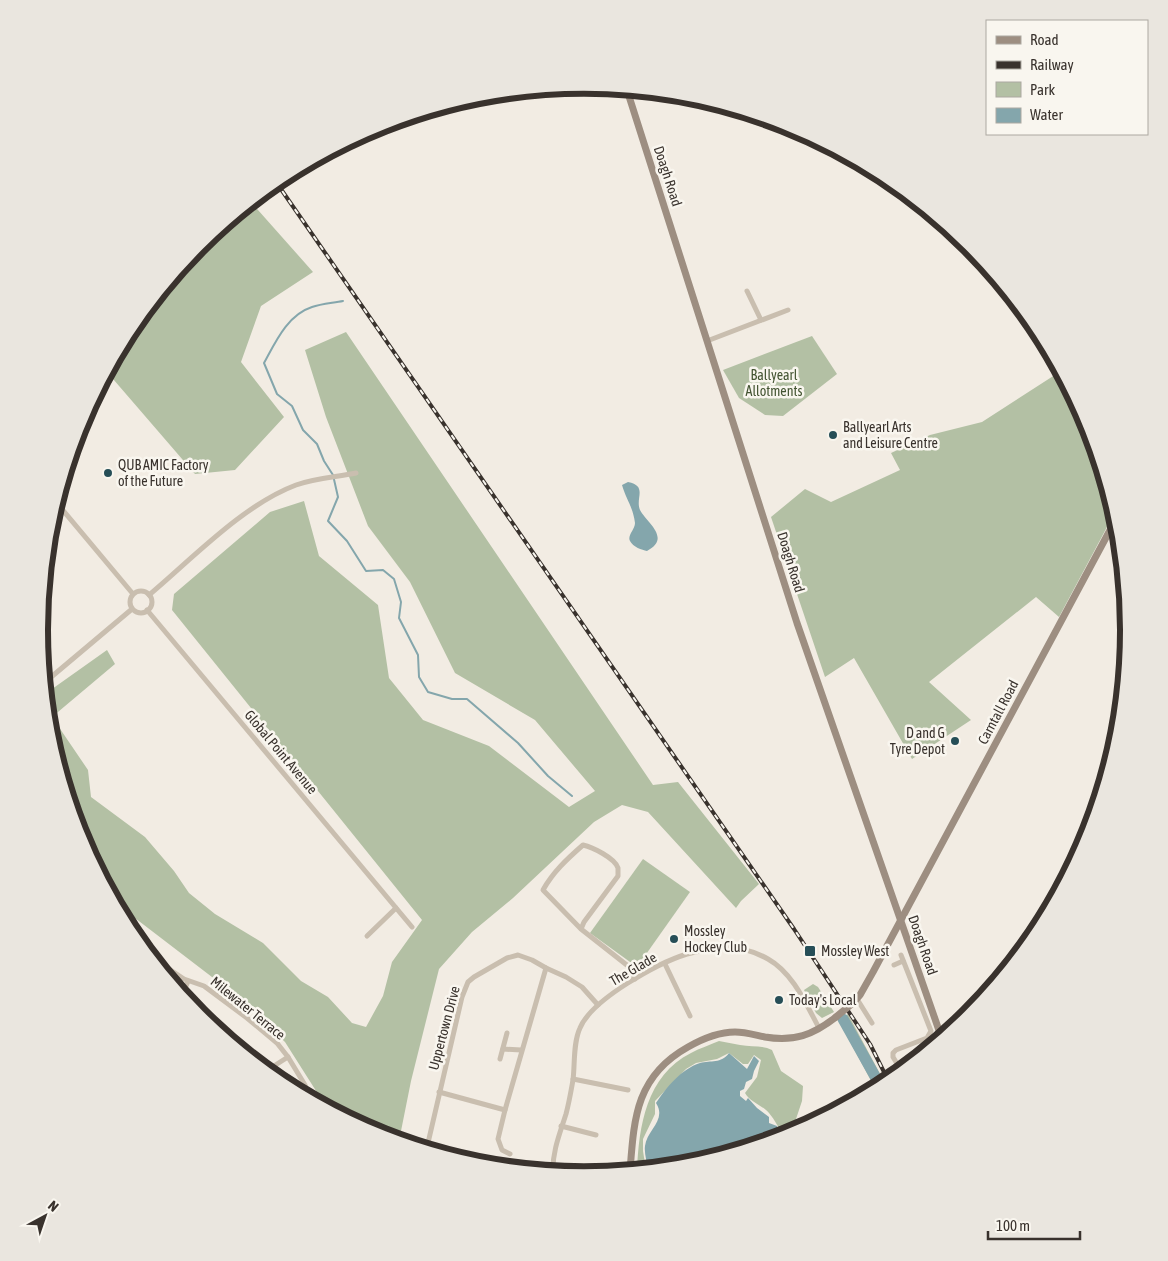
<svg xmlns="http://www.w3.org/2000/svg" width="1168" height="1261" font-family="'Asap Condensed',sans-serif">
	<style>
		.green { fill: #b3c0a4 }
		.water { fill: #84a6ac }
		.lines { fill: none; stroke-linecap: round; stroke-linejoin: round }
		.stream { stroke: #84a6ac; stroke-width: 2 }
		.river { stroke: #84a6ac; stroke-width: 11 }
		.street { stroke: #c9beaf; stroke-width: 5 }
		.secondary { stroke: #9d8e81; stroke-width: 7 }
		.rail-casing { stroke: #39322d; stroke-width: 4 }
		.rail { stroke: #f9f6ef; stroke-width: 2; stroke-dasharray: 5.5; stroke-linecap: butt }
		.secondary-bridge { stroke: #9d8e81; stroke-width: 7 }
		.poi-dot { fill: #264e57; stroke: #f9f6ef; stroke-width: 2 }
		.labels { text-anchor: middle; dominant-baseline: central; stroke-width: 5; stroke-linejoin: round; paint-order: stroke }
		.street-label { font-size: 14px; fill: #39322d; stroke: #f9f6ef }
		.park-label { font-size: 14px; fill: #453; stroke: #f9f6ef }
		.poi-label { font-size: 14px; fill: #39322d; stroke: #f9f6ef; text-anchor: start }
		.rim { fill: none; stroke: #39322d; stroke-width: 6 }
	</style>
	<rect width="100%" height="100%" fill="#f2ece3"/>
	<g class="green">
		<path d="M251,202l62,70 -52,34 -20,56 43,55 -49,53 -40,4 -88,-102 24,-45 68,-82z"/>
		<path d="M346,332l307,453 25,-3 81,102 -18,17 -5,7 -88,-96 -26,-7 -28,17 -81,76 -41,34 -33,37 -28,112 -11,55 16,10 -41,-12 -52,-28 -5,-12 -33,-52 -43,-42 -128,-98 -34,-63 -31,-102 -4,-43 62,-44 8,14 -63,53 36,53 3,27 54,40 29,34 15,22 26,21 48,29 38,38 27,16 24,26 14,4 17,-31 9,-34 30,-42 -250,-310 2,-16 96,-82 34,-11 15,55 59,49 11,73 34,42 66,26 80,61 26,-16 -60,-71 -80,-47 -45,-91 -42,-56 -42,-109 -21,-67z"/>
		<path d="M812,336l25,38 -54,42 -18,-1 -26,-17 -16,-28z"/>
		<path d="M1061,371l27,51 27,90 -56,105 -23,-20 -107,85 42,38 -59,39 -58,-101 -29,19 -54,-160 34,-28 26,13 69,-32 -9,-17 39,-18 52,-13z"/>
		<path d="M643,859l47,33 -53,75 -47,-34z"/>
		<path d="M813,984l5,3 16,25 -12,6 -6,-5 -12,-23z"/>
		<path d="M848,1014l38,71 -10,5 -37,-69z"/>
		<path d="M719,1041c7,1 14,3 21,4 11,2 22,0 32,5l9,21 22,15 -1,15 -8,24v8l-9,4c-6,-8 -10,-17 -16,-24 -7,-8 -19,-11 -24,-20l12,-16 4,-17 -7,-5 -6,9h-5l-14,-11 -12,6 -21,4 -10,6 -31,32v13l-12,25v12l3,19 -9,1c2,-45 9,-95 54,-118 9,-5 19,-8 28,-12z"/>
	</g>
	<g class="water">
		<path d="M628,482c20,4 7,16 12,28 6,12 32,28 7,41 -5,-1 -14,-4 -17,-10 -3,-5 5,-12 5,-18 -2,-16 -9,-24 -13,-38z"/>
		<path d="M729,1053l18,16 7,-13 5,5 -5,10 -2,8 -6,3 -2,7 -4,2v5l6,5 2,-3 9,10 12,9v6l8,3 1,8 3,4 -91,27 -42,4c-1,-7 -4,-16 -3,-23 2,-16 22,-26 11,-43 10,-15 25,-34 44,-40 11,-3 21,1 29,-10z"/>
	</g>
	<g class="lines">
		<path class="stream" d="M343,301c-10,2 -22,3 -31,6 -25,8 -37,36 -48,56l13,31 15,12 11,24 14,14 7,17 9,14 5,22 -10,24 19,20 19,30 17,-1 11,9 7,23 -2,16 19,37 1,22 9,15 24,7h15l51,44 30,33 24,20"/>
		<path class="river" d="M843,1019l38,68"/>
		<g class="street">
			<path d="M747,291l14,29"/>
			<path d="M707,341l81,-31"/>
			<path d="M56,502l77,92"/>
			<circle cx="141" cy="602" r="11"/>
			<path d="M149,595c44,-37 94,-90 147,-110 19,-7 41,-8 60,-12"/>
			<path d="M147,610l265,317"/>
			<path d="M44,680l6,-2 82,-69"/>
			<path d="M126,924l22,31"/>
			<path d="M581,929l3,-7 34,-46c0,-1 0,-8 0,-8 -3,-10 -26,-21 -35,-23 -16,14 -30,27 -40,45l38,39 47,37 7,13"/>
			<path d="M367,936l29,-28"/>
			<path d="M901,955l30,76 -4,7 -31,12 -3,3v4l9,15"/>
			<path d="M665,964l25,52"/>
			<path d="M894,965l9,-4"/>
			<path d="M166,967l18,12 20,7 43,32 30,25 11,14 17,28 4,14"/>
			<path d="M179,992l7,-6 2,-5"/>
			<path d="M857,999l15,24"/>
			<path d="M503,1049l18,1"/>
			<path d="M500,1059l7,-26"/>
			<path d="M266,1071l22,-14"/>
			<path d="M573,1079l55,11"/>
			<path d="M439,1092l66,18"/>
			<path d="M561,1126l35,9"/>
			<path d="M428,1143l34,-146 6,-15 6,-5 33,-19 11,-3 14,5 14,8 20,9 16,10 16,18"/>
			<path d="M510,1154l-8,-4 -4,-11 7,-29 41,-142"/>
			<path d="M553,1173c-1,-21 7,-40 13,-59 3,-11 5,-23 7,-34 2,-16 0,-37 7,-52 12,-29 78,-65 107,-74 11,-3 23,-5 34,-6 16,-1 33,3 47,11 25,14 38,45 51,69"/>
		</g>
		<g class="secondary">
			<path d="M627,90l170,533 145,416"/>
			<path d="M854,1002l6,-7 13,-23 244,-455"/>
			<path d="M630,1171c4,-53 6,-95 58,-124 14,-8 31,-15 47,-15 10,0 20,3 30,5 29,5 48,-2 71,-20"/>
		</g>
		<g class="rail-casing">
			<path id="rail" d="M276,182l518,747 76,115 19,38"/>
		</g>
		<use href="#rail" class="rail"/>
		<path class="secondary-bridge" d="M836,1017l18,-15"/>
	</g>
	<g class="poi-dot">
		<circle cx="833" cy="435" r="5"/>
		<circle cx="108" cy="473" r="5"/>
		<circle cx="955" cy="741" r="5"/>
		<circle cx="674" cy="939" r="5"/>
		<rect x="804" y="945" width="12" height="12" rx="2.5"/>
		<circle cx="779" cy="1000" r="5"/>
	</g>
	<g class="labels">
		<g class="street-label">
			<text transform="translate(668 176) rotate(72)">Doagh Road</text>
			<text transform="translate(791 562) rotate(73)">Doagh Road</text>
			<text transform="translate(998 712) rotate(-62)">Carntall Road</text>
			<text transform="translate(281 752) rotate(50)">Global Point Avenue</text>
			<text transform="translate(923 945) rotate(71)">Doagh Road</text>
			<text transform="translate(633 969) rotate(-30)">The Glade</text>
			<text transform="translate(248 1008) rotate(39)">Milewater Terrace</text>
			<text transform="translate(444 1028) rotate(-75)">Uppertown Drive</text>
		</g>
		<g class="park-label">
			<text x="774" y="375">Ballyearl<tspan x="774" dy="16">Allotments</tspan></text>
		</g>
		<g class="poi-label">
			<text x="843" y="427">Ballyearl Arts<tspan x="843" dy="16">and Leisure Centre</tspan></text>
			<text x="118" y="465">QUB AMIC Factory<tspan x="118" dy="16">of the Future</tspan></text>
			<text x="945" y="733" text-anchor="end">D and G<tspan x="945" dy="16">Tyre Depot</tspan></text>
			<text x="684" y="931">Mossley<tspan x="684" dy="16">Hockey Club</tspan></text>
			<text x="821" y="951">Mossley West</text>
			<text x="789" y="1000">Today's Local</text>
		</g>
	</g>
	<path d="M0 0H1168V1261H0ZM48 630a536 536 0 1 1 1072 0a536 536 0 1 1-1072 0Z" fill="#eae6df" fill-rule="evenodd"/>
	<path class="rim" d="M48 630a536 536 0 1 1 1072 0a536 536 0 1 1-1072 0Z"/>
	<rect x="986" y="20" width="162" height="115" fill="#f9f6ef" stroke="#aca8a1"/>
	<rect x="996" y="36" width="25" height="8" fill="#9d8e81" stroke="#aca8a1"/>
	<text x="1030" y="45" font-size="15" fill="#39322d">Road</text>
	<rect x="996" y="61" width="25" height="8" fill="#39322d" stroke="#aca8a1"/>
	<text x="1030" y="70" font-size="15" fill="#39322d">Railway</text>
	<rect x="996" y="82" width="25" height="15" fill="#b3c0a4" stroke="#aca8a1"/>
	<text x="1030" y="95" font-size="15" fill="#39322d">Park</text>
	<rect x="996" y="108" width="25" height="15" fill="#84a6ac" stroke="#aca8a1"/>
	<text x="1030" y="120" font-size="15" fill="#39322d">Water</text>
	<g transform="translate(45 1216) rotate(40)" stroke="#f9f6ef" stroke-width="4" paint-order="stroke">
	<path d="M0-4L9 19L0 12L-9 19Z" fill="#39322d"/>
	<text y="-8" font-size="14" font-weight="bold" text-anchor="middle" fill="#39322d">N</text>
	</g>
	<path d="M988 1231v8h92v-8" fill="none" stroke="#39322d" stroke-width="2.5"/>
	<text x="996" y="1231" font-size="15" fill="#39322d" stroke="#f9f6ef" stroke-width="4" paint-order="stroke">100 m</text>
</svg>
